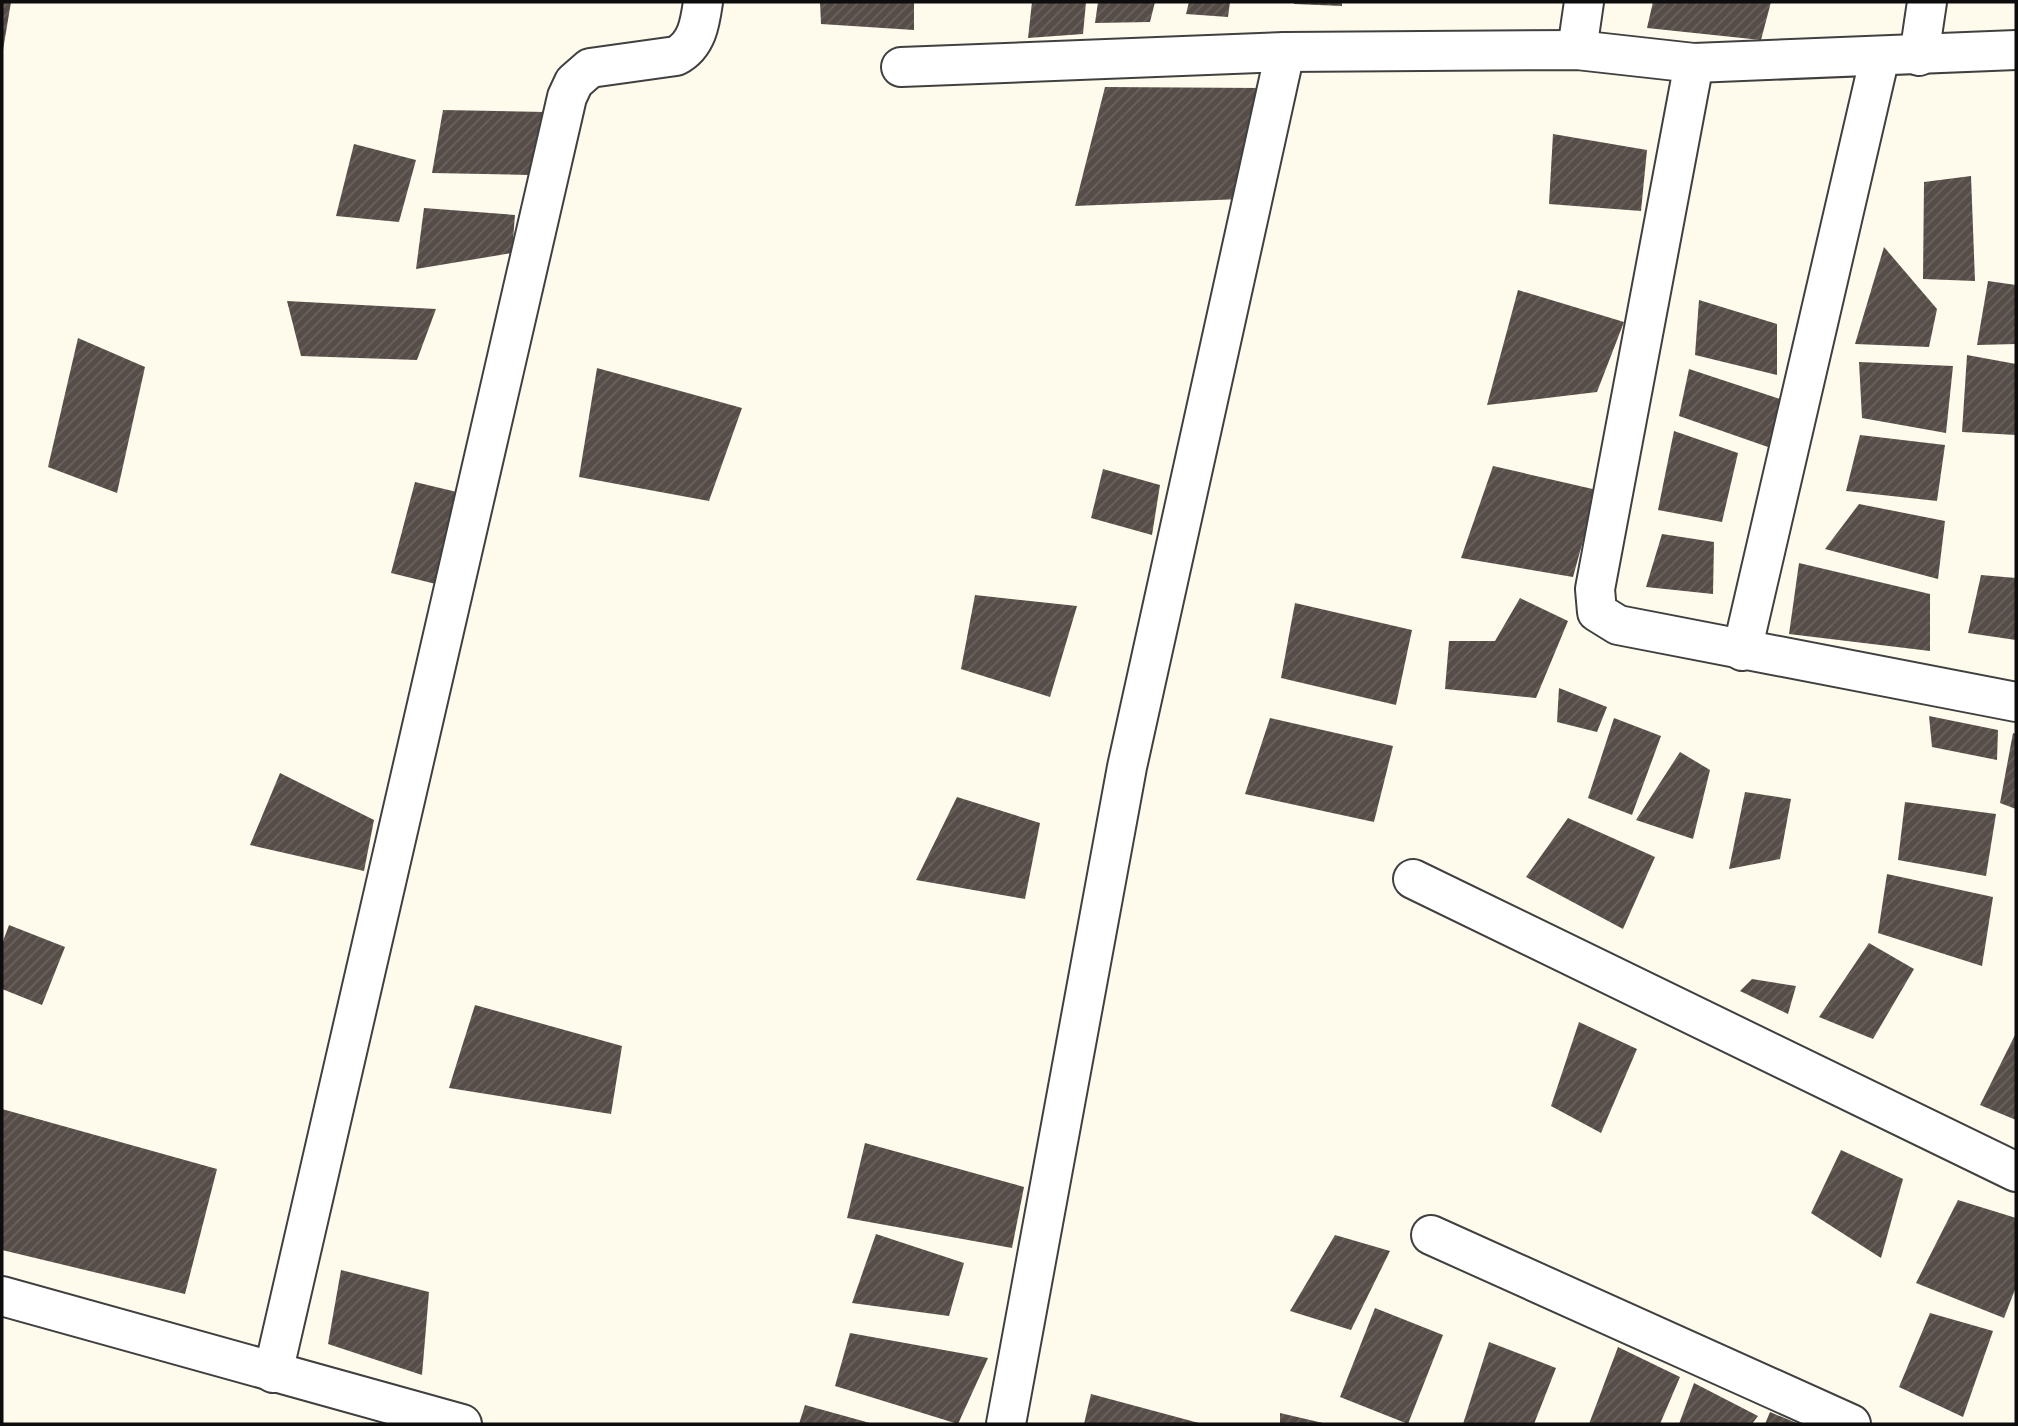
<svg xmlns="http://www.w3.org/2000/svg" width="2018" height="1426" font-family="'Source Serif 4',serif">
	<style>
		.building { fill: url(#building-hatch) }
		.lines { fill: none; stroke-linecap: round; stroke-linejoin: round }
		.street-casing { stroke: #404040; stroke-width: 42 }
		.street { stroke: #fff; stroke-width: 38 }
	</style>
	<defs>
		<pattern id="building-hatch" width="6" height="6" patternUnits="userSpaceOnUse" patternTransform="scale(1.75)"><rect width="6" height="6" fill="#564d48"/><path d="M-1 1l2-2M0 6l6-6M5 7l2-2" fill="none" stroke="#69625e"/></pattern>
	</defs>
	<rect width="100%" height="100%" fill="#fffbec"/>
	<g class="building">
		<path d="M2,2h9l-8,48h-1z"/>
		<path d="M820,2h94v28l-93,-6z"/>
		<path d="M1032,2h54l-3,32 -55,4z"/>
		<path d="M1098,2h57l-5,20 -55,1z"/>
		<path d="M1189,2h41l-2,15 -42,-3z"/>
		<path d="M1294,2h48v4l-48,-2z"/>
		<path d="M1653,2h118l-10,38 -114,-12z"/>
		<path d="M1105,87l156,1 -21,111 -165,7z"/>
		<path d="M443,110l103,2 -16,63 -98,-2z"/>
		<path d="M1553,134l94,16 -6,61 -92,-7z"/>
		<path d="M354,144l62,16 -17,62 -63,-6z"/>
		<path d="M1971,176l4,105 -52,-2 1,-97z"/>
		<path d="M424,208l91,7 -3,38 -96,16z"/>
		<path d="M1884,247l53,62 -8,38 -74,-3z"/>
		<path d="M1988,281l28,4v59l-39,1z"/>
		<path d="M1518,290l106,32 -27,70 -110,13z"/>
		<path d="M1699,300l78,24v51l-82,-20z"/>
		<path d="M287,301l149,8 -19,51 -116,-4z"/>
		<path d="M78,338l67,29 -28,126 -69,-26z"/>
		<path d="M1967,355l49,9v71l-54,-3z"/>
		<path d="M1859,362l94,4 -7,67 -84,-15z"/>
		<path d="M597,368l145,40 -33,93 -130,-24z"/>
		<path d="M1689,369l94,31 -15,47 -89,-31z"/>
		<path d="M1674,431l64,22 -16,69 -64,-12z"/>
		<path d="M1860,435l85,10 -8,56 -91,-10z"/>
		<path d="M1493,466l104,24 -24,87 -112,-19z"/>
		<path d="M1103,469l57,16 -8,50 -61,-17z"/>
		<path d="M415,482l46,11 -17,93 -53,-13z"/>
		<path d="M1859,504l86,17 -7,58 -113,-30z"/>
		<path d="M1662,534l52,8 -1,52 -67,-7z"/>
		<path d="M1799,563l131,31v57l-141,-17z"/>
		<path d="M1981,575l35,3v62l-48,-7z"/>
		<path d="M975,595l102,11 -27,91 -89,-28z"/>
		<path d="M1520,598l48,23 -32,77 -91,-9 4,-48h46z"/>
		<path d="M1295,603l117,27 -16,75 -115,-27z"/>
		<path d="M1559,688l48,19 -10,25 -40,-10z"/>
		<path d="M1929,716l69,14 -1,30 -65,-13z"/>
		<path d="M1270,718l123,28 -19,76 -129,-28z"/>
		<path d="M1614,718l47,18 -29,79 -44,-17z"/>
		<path d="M2013,733l3,1v75l-16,-6z"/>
		<path d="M1680,752l30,18 -17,69 -57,-19z"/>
		<path d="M280,773l94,47 -10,51 -114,-26z"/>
		<path d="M1745,792l46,7 -11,60 -51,10z"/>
		<path d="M957,797l83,26 -15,76 -109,-19z"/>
		<path d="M1905,802l91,12 -10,62 -88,-16z"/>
		<path d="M1568,818l87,39 -32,72 -97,-52z"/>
		<path d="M1887,874l106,23 -11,69 -104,-33z"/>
		<path d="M9,925l56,22 -23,58 -40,-16v-45z"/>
		<path d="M1869,943l45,26 -41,70 -54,-22z"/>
		<path d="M1752,979l44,7 -8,28 -48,-23z"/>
		<path d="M475,1005l147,41 -11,68 -162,-26z"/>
		<path d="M1579,1022l58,27 -36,84 -50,-27z"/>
		<path d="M2016,1033v87l-36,-15z"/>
		<path d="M2,1109l215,60 -32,125 -183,-44z"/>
		<path d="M865,1143l159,44 -12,61 -165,-30z"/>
		<path d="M1841,1150l62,29 -22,79 -70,-45z"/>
		<path d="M1958,1200l58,18v69l-12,31 -88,-35z"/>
		<path d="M876,1234l88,29 -15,53 -97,-13z"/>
		<path d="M1335,1235l55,16 -39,79 -61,-19z"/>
		<path d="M341,1270l88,22 -7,83 -94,-31z"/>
		<path d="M1375,1308l68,27 -35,89 -68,-27z"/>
		<path d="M1930,1313l63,18 -30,86 -64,-30z"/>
		<path d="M850,1333l138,25 -30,66 -123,-38z"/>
		<path d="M1489,1342l67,26 -22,56h-71z"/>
		<path d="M1618,1347l62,30 -20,47h-71z"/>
		<path d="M1694,1383l64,33 -6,8h-73z"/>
		<path d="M1091,1394l108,29v1h-115z"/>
		<path d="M805,1405l65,18v1h-71z"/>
		<path d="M1770,1412l29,12h-34z"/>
		<path d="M1280,1413l43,10v1h-43z"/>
	</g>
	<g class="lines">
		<g class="street-casing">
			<g id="street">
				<path d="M1577,50l7,-48"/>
				<path d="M1919,56l8,-54"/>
				<path d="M1694,63l-99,526 2,23 21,13 398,77"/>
				<path d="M901,67l384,-15 292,-2 117,13 322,-13"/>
				<path d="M1742,651l138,-595"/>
				<path d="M1413,879l603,293"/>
				<path d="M1431,1235l420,189"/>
				<path d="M2,1296l460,128"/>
				<path d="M273,1373l294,-1276 7,-15 16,-14 86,-12c21,-11 24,-33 27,-54"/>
				<path d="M1006,1424l121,-657 158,-715"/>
			</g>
		</g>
		<use href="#street" class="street"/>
	</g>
	<rect width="2018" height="1426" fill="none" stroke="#0d0d0d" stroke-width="7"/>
</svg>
